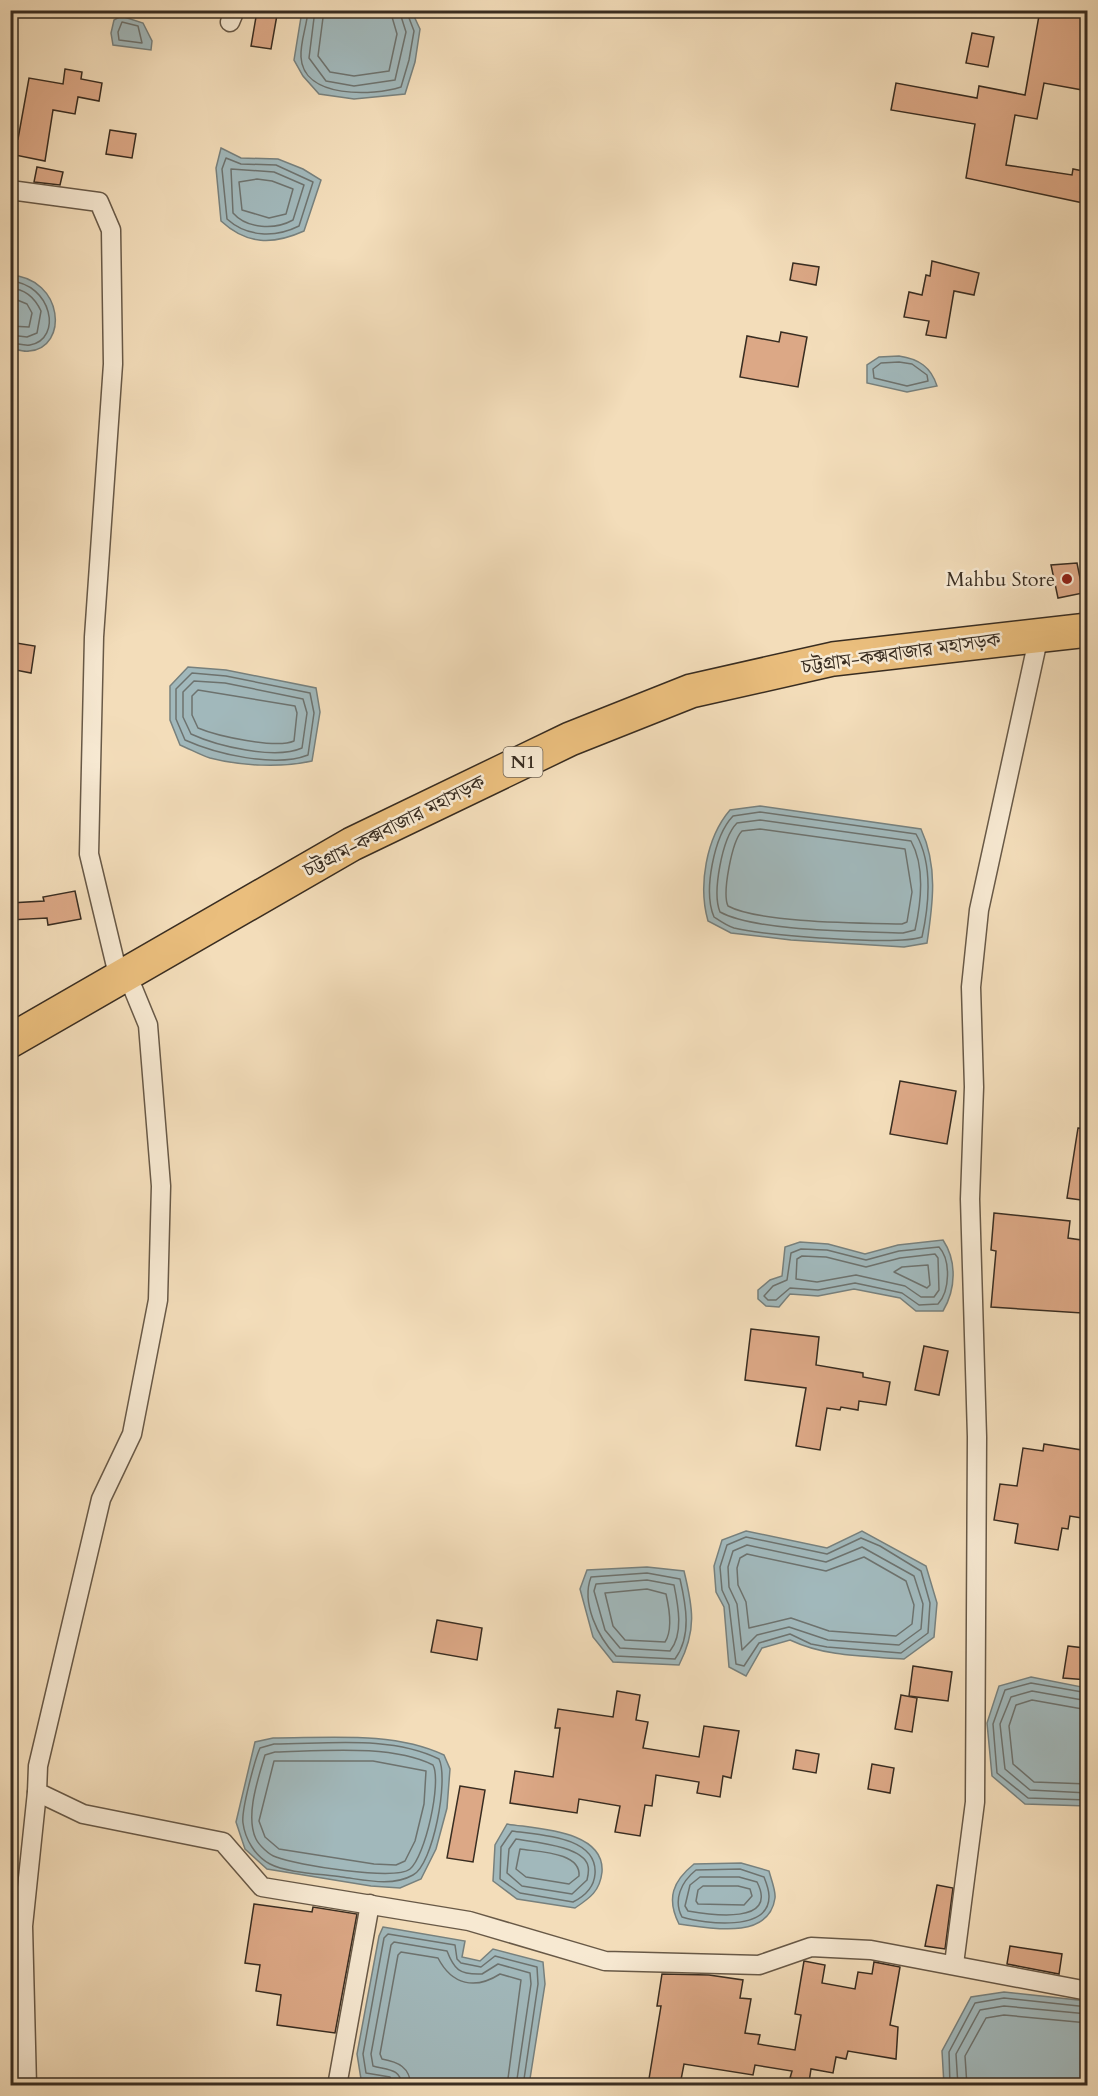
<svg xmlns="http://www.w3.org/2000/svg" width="1098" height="2096" font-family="Cardo,'Noto Serif Bengali',serif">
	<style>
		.water { fill: #a1b8bb; stroke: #77807d; stroke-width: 1.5 }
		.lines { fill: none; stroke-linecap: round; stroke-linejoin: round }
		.shore { stroke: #6d726e; stroke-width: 1.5 }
		.building { fill: #dca886; stroke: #392d21; stroke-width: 1.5 }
		.street-casing { stroke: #685947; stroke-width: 21 }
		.highway-casing { stroke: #392d21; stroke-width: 36 }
		.street { stroke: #f7e9d2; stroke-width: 18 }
		.highway { stroke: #eabe7d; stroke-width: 33 }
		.poi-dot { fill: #8f2418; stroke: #f7e9d2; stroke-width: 2 }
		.labels { text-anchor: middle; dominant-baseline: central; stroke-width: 5; stroke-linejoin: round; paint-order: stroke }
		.shield { fill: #f7e9d2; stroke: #726556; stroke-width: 1.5 }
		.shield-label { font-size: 18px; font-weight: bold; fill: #392d21 }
		.poi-label { font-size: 20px; fill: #392d21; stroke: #f7e9d2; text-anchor: end }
		.street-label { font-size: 20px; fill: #392d21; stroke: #f7e9d2 }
	</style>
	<rect width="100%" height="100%" fill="#f3ddba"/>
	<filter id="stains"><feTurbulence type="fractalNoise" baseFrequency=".00333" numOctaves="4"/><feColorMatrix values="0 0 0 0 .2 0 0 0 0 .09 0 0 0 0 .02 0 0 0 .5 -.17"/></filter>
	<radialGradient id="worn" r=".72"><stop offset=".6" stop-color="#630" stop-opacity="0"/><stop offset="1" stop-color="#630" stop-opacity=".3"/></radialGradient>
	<g class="water">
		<path d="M302,11l110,1 8,17 -5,33 -10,32 -51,5 -35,-5 -16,-18 -9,-16z"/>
		<path d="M121,16l22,7 9,18 -1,9 -38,-5 -2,-12 3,-13z"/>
		<path d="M221,148l20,10 37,1 25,10 18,11 -17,51c-31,14 -57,14 -83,-10l-5,-53z"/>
		<path d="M10,275c54,3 59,73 19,76 -6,1 -13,-2 -18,-3z"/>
		<path d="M899,356c20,3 32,11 38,30l-30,6 -40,-9v-18l12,-8z"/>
		<path d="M188,667l38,3 90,18 4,24 -8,49c-31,7 -71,5 -102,-3 -10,-3 -20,-9 -30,-13l-10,-25v-34z"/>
		<path d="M760,806l161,23c17,37 12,74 6,114l-23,4 -113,-7 -60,-7 -23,-12c-10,-35 -2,-83 22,-111z"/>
		<path d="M943,1240c14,21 13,49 0,71h-27l-16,-13 -46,-9 -36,7 -28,-2 -11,13 -13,-1 -8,-7v-9l12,-10 12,-4 3,-29 15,-5 28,2 37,10 33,-9z"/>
		<path d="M746,1531l81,17 35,-17 64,35 11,37 -3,34 -30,22c-39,-3 -78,-2 -114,-19l-28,8 -16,28 -17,-9 -5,-60 -8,-15 -2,-26 8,-26z"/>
		<path d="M647,1567l37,4c9,37 13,59 -5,94l-66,-3 -20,-25 -13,-48 7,-19z"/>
		<path d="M1031,1677l56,11v118l-62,-2 -33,-28 -5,-53 12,-37z"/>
		<path d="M273,1738c55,0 120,-7 171,17l6,14 -3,39 -11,41 -15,30 -21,9 -29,-2 -104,-17 -22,-20 -9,-27 19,-80z"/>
		<path d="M507,1824c30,5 98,6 95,48 -2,19 -12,26 -27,36l-58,-9 -24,-18 2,-36z"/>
		<path d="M741,1863l28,8c2,8 7,20 6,27 -6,43 -66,30 -96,26 -13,-26 -6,-43 15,-60z"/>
		<path d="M383,1927l82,14 -3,16 18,4 13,-12 50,13 2,22 -16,101 -128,1 -40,-7 -4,-25 22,-118z"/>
		<path d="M1004,1992l83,9v84h-143l-2,-34 29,-54z"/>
	</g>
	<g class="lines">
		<g class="shore">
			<path d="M308,10c-1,16 -8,32 -7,47 2,42 73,39 100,30l8,-27 5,-29 -8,-21"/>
			<path d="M315,10l-6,48 17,23 28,5 41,-6 11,-48 -7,-22"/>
			<path d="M324,10l-6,46 12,16 24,4 35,-5 8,-37 -7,-24"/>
			<path d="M122,22l16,4 4,17 -23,-3 -1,-8z"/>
			<path d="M226,158l15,6 35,1 37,17 -14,44c-24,12 -52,11 -72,-7l-5,-50z"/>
			<path d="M231,169l43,3 30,13 -11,35c-18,10 -46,9 -60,-7z"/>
			<path d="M257,179l15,2 21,8 -7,25 -17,4 -27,-8 -3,-28z"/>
			<path d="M10,281c42,3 53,58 20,64 -6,1 -14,-2 -20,-2"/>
			<path d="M10,288c15,1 25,10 31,23l-4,22 -10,4 -17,-2"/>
			<path d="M10,297l17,7 5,9 -3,14 -19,-1"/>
			<path d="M899,362l13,2 15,11 1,6 -21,5 -33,-8 -1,-9 8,-6z"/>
			<path d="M192,673l34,3 84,17 4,20 -6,42c-33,13 -92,-1 -123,-15l-9,-21v-30z"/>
			<path d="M194,681l31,2 78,16 4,14 -5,35c-27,12 -85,-2 -111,-14l-8,-17v-25z"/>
			<path d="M198,690l97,16 2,7 -3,28c-18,8 -77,-5 -96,-13l-6,-13v-19z"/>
			<path d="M760,812l156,22c17,30 13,71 6,103 -25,9 -159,-2 -188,-9 -7,-2 -14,-7 -20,-11 -11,-26 0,-81 19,-101z"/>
			<path d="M760,820l151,21c14,25 10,62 4,89l-12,3c-46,-2 -145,-1 -183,-21 -8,-19 2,-74 17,-89z"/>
			<path d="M760,829l145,20 7,43 -5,30 -5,2c-39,-1 -143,-1 -174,-18 -6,-13 4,-65 14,-75z"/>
			<path d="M939,1247c12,13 11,44 -1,57l-19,1 -17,-12 -47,-10 -37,7 -28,-2 -14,12h-8l-4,-4 9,-10 14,-6 4,-27 10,-4 26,1 39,10 33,-9z"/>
			<path d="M935,1254l3,4 1,32 -5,7h-13l-16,-11 -49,-11 -39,7 -21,-3 1,-20 5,-3 24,1 40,10 34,-9z"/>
			<path d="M928,1265l2,20 -3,3 -33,-16 8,-5z"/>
			<path d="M746,1537l81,17 34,-16 19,8 41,25 9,32 -2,30 -27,20 -74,-6 -16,-3 -21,-10 -31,9 -15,23 -8,-2 -7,-59 -7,-15 -2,-23 7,-22z"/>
			<path d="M747,1545l79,17 36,-15 52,29 9,28 -2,25 -22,16 -71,-5 -39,-13 -32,8 -15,15 -5,-46 -8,-17 -1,-20 5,-16z"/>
			<path d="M747,1554l79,17 38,-14 42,24 8,24 -2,19 -16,12 -67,-5 -38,-13 -42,10 -3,-26 -8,-17 -1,-17 3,-10z"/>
			<path d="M647,1573l33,6c6,26 12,57 -5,80l-59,-3c-18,-19 -35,-53 -25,-79z"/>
			<path d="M647,1580l27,5c4,20 10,49 -4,66l-50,-3 -15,-18 -11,-39 2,-7z"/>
			<path d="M647,1589l19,5c3,13 7,36 -1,48l-40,-2 -12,-14 -8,-33z"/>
			<path d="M1088,1693l-57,-10 -26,7 -12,34 4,49 31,25 60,2"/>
			<path d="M1088,1701l-56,-10 -21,6 -11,27 5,45 25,21 58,3"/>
			<path d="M1088,1710l-56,-10 -16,5 -7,21 4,38 21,18 54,2"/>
			<path d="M274,1744c52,0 117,-9 165,15 10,20 -6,106 -26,116 -21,12 -48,5 -71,2 -20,-3 -55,-4 -72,-13 -15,-8 -25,-25 -27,-41 -2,-12 12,-64 17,-75z"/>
			<path d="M275,1752c46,-1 116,-8 158,13 9,17 -8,92 -23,104 -15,12 -114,-4 -134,-12 -7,-2 -17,-12 -20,-18 -11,-23 2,-60 9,-84z"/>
			<path d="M274,1761h99l53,10 -2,33 -9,37 -10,20 -9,4 -22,-1 -95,-15 -14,-12 -6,-16z"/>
			<path d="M512,1831c27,4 86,5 83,43 -1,14 -10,22 -22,28l-53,-9 -20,-14 1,-32z"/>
			<path d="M516,1839c17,3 68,7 72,27 1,4 0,10 -1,14l-15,14 -50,-8 -15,-13 2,-24z"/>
			<path d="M520,1849c18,3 61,3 59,27l-10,8 -43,-7 -10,-8z"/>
			<path d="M740,1869l24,8c2,5 5,13 5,19 1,36 -64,28 -87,21 -9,-17 -1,-35 14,-47z"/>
			<path d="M700,1877h39l18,5c22,43 -46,33 -69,29l-3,-5 5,-21z"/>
			<path d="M703,1886h35l12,3 2,7 -8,9 -46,-1 -2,-3 2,-11z"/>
			<path d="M395,2086l-5,-9 -24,-4 -3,-19 21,-116 4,-4 67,11 2,14 4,4 20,4 14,-11 42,11 1,17 -15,102"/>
			<path d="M402,2086c-1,-18 -15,-16 -29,-20l-2,-12 20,-109 3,-3 53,9c7,18 12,24 35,23l16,-10 32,9 1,11 -15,102"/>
			<path d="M411,2086c-1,-19 -13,-24 -29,-27l-2,-5 18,-99 3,-3 37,6c14,27 37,32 62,16l21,6 -14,106"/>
			<path d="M950,2086l-1,-34 26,-49 29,-5 84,9"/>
			<path d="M958,2086l-2,-32 24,-44 24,-4 84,8"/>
			<path d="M967,2086l-2,-30 21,-38 18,-3 84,8"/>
		</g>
	</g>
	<g class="building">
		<path d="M1040,10l48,7v74l-44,-8 -7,36 -22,-4 -9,50 66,10 1,-6 15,3v32l-122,-26 9,-54 -84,-14 5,-27 81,15 2,-12 46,9z"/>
		<path d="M257,11l20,4 -6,34 -20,-3z"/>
		<path d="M972,33l22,4 -6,30 -22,-4z"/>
		<path d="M65,69l17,3 -1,7 21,4 -3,18 -21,-4 -3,17 -22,-4 -8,51 -35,-7v-17l8,2 11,-61 34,6z"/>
		<path d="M110,130l26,4 -4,24 -26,-4z"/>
		<path d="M37,167l26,5 -3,13 -26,-3z"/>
		<path d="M932,261l47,12 -5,22 -20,-4 -8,47 -20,-3 3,-14 -25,-4 5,-25 13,3 4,-20 4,1z"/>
		<path d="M793,263l26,4 -3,18 -26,-5z"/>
		<path d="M781,332l26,5 -9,50 -58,-10 7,-41 32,6z"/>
		<path d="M1077,563l6,30 -25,5 -7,-33z"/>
		<path d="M10,642l25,4 -4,27 -21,-4z"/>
		<path d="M75,891l6,28 -33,6 -1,-7 -37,2v-17l34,-2 -1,-4z"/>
		<path d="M900,1081l56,10 -9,53 -57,-10z"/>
		<path d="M1078,1128l10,1v72l-21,-3z"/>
		<path d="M994,1213l76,8 -2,17 20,3v31l-6,41 -91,-6 5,-56 -5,-1z"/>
		<path d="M751,1329l68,8 -3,28 47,8v4l27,5 -4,23 -27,-4 -1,9 -17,-3 -1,3 -13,-2 -7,42 -24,-4 10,-58 -61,-8z"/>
		<path d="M924,1346l24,5 -9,44 -24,-5z"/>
		<path d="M1044,1444l44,7v68l-18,-3 -2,13 -6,-1 -4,22 -43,-7 3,-19 -24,-4 6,-36 17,2 6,-38 20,3z"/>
		<path d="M437,1620l45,8 -5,32 -46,-8z"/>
		<path d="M1068,1646l16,2 -2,10 6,1v21l-25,-2z"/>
		<path d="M913,1666l39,6 -4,29 -39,-5z"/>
		<path d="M617,1691l23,4 -4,25 12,2 -5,26 56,9 5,-31 35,5 -8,47 -8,-2 -3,21 -23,-4 2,-11 -43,-7 -4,31 -7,-1 -5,31 -25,-4 5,-26 -41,-7 -2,14 -67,-10 5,-32 38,6 7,-49h-5l3,-19 55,8z"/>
		<path d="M901,1695l16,3 -5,34 -17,-3z"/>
		<path d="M796,1750l23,4 -3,19 -23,-4z"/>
		<path d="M872,1764l22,4 -4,25 -22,-4z"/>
		<path d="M460,1786l25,4 -12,72 -26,-4z"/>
		<path d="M937,1885l16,3 -8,61 -20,-3z"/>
		<path d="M254,1904l58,8 1,-5 44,7 -22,119 -58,-8 4,-30 -25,-4 4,-26 -15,-2z"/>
		<path d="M1010,1946l52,8 -3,20 -52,-10z"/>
		<path d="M804,1961l21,4 -3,18 33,6 3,-17 14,2 2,-12 26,5 -10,58 8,2 -2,32 -48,-8 -2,8 -10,-2 -3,16 -22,-4 -2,13 -19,-4 2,-7 -37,-6 -2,10 -69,-11 -4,21h-32l13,-79h-4l5,-32 47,1 34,5 -3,18 11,1 -6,34 15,2 -2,9 37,6 6,-35 -6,-1z"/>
	</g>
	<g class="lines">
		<g class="street-casing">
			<g id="street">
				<path d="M230,22l5,-12"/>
				<path d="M10,190l89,12 12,28 2,134 -19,273 -5,217 30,125"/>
				<path d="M127,974l21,51 13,161 -3,114 -26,134 -31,65 -63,267 -1,26 46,22 140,28 39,45 207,34 136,40 154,4 52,-18 60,3 217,41"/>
				<path d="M954,1964l21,-162 2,-365 -7,-238 4,-112 -3,-100 8,-77 60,-275"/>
				<path d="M27,2086l-4,-160 14,-134"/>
				<path d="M337,2086l33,-182"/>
			</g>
		</g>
		<g class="highway-casing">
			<path id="highway" d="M10,1041l342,-197 218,-105 121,-48 142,-32 255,-29"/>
		</g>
		<use href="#street" class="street"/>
		<use href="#highway" class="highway"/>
	</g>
	<circle class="poi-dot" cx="1067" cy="579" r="6"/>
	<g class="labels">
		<rect class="shield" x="503.5" y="747" width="39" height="30" rx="4.5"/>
		<g class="shield-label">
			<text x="523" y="762">N1</text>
		</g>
		<g class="poi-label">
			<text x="1055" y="579">Mahbu Store</text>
		</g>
		<g class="street-label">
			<text transform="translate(901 653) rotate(-8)">চট্টগ্রাম-কক্সবাজার মহাসড়ক</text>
			<text transform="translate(394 826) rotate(-27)">চট্টগ্রাম-কক্সবাজার মহাসড়ক</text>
		</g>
	</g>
	<rect width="1098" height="2096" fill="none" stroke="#f3ddba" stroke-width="36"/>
	<rect x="12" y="12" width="1074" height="2072" fill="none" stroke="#392d21" stroke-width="3"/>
	<rect x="18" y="18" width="1062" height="2060" fill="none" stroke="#392d21" stroke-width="1.5"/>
	<rect width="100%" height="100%" filter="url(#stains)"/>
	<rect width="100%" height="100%" fill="url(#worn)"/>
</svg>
